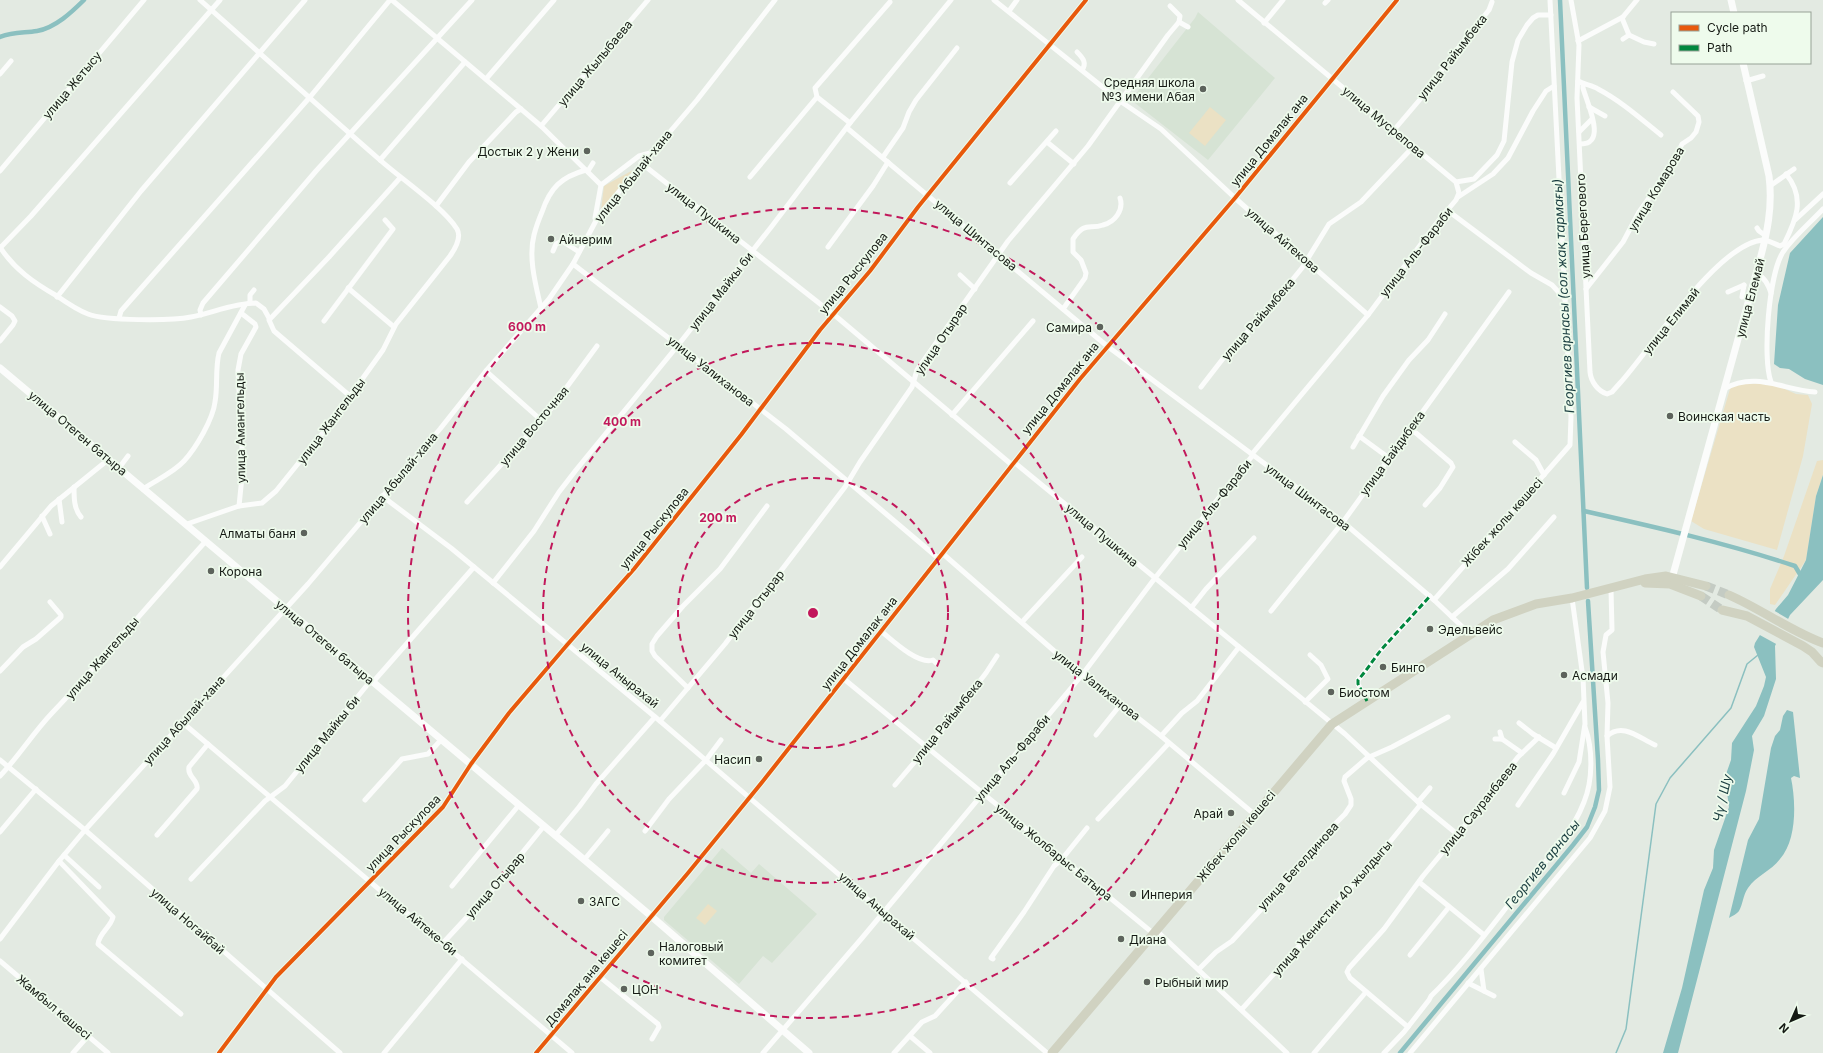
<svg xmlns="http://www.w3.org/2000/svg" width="1823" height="1053" font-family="Inter,sans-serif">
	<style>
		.built { fill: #d6e3d4 }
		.green { fill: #ebe1c4 }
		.water { fill: #8bc0c0 }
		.pier { fill: #e3eae2 }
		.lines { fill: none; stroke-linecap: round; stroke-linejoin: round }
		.stream { stroke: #8bc0c0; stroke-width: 1.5 }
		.canal { stroke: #8bc0c0; stroke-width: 4.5 }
		.highway-tunnel { stroke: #c4cbc3; stroke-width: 9; stroke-dasharray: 9 4.5; stroke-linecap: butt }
		.street { stroke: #fbfcfb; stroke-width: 5 }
		.secondary { stroke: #fbfcfb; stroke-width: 7 }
		.highway { stroke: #d0d2c1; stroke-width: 9 }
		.quiet { stroke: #00873e; stroke-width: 3; stroke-dasharray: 6 3; stroke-linecap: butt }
		.cycleway-casing { stroke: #eefbec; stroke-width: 6 }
		.cycleway { stroke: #e8590c; stroke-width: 4 }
		.ring { fill: none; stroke: #c2185b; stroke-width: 2; stroke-dasharray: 7 5 }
		.poi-dot { fill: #5d635c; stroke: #eefbec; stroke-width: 1.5 }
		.labels { text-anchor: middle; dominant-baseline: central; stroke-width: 3.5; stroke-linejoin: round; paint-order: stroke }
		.street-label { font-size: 12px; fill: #151a14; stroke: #eefbec }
		.poi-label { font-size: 12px; fill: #151a14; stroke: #eefbec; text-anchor: start }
		.water-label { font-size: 13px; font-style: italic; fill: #1b3e40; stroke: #eefbec }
		.centre { fill: #c2185b; stroke: #eefbec; stroke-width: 2 }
		.ring-label { font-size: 12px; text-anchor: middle; font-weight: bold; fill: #c2185b; stroke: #eefbec; stroke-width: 3.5; stroke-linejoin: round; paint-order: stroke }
	</style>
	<rect width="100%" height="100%" fill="#e3eae2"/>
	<g class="built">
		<path d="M1198,12l77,66 -67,82 -77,-60 64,-82z"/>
		<path d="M722,848l29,25 8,-9 58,50 -45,49 -9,-7 -24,28 -75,-64v-3z"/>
	</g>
	<g class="green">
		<path d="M1210,107l16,13 -21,26 -16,-13z"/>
		<path d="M633,170l-32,40 3,-24z"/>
		<path d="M1771,383l25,11 12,1 4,9 -9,52 -26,94 -73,-21 -13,-8 39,-132 4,-5z"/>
		<path d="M1823,460v15l-7,21 -10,64 -31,45 -5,-1v-15l14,-33 33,-95z"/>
		<path d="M708,904l9,7 -12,14 -9,-7z"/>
	</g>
	<g class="water">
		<path d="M1823,217v168l-18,-6 -16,-10 -9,-1 -6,-4 4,-59 12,-52z"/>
		<path d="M1823,464v116l-33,35 -15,31 1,33 -12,37 -12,20 2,14 -8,41 -68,262h-15l19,-65 22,-98 9,-22 1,-18 15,-43 -4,-30 6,-17 1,-17 24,-37 8,-20 2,-9 -12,-30 1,-4 21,-34 12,-14 18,-35 10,-64 7,-21z"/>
		<path d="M1787,710l6,2 7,66 -6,-2 -3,2c5,24 6,62 -11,81 -9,12 -24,17 -32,29 -5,7 -5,16 -9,23 -2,3 -7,5 -10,7l19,-78 11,-21 12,-71 4,-12 5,-6 3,-14z"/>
	</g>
	<path class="pier" d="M1773,610l17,10 -12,25 -20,-11z"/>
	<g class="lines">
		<path class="stream" d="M1616,1053l10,-24 30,-225 14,-26 61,-70 16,-44 11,-9"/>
		<g class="canal">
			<path d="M1560,0l27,588"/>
			<path d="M0,37c12,-5 24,-4 37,-6 18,-3 35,-19 47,-31"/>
			<path d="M1584,511c71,16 142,32 211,55l6,10"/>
			<path d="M1400,1053l173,-208 14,-18 8,-20 4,-17 -1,-30 -10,-159"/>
		</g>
		<g class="highway-tunnel">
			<path d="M1706,586l23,9"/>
			<path d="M1701,596l21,14"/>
		</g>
		<g class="street">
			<path d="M392,0l149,126 60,59"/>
			<path d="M994,0l126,101 41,28 74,69 133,117"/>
			<path d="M1238,0l218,182 3,11 -3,7 -17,20 -71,95 -116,139"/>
			<path d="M1571,0l8,45 -2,53 13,274c1,10 8,19 17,22l5,-2 8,-9c30,-33 98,-140 143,-143 5,0 12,4 17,6l4,-2c12,-24 22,-46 2,-70"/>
			<path d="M1637,0l-15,18 7,17 15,7 10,2"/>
			<path d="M1325,3l3,-3"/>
			<path d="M1170,6l10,10 -1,6"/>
			<path d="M1009,11l8,-11"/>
			<path d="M1264,23l19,-23"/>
			<path d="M1623,39l6,-4"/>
			<path d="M1578,41l45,-24"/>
			<path d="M1077,52c6,6 10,11 5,18"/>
			<path d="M0,74l11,-13"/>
			<path d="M486,79l68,-79"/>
			<path d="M1578,81c7,4 14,4 20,8 23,12 43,30 63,46"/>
			<path d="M1746,81l17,-5"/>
			<path d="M1589,107l16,9"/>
			<path d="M850,123l-33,-26 -2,-9 75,-86"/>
			<path d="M541,126l107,-126"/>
			<path d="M847,128l260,218 236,176 91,78 37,35"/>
			<path d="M1394,130l34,-40 19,-28 42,-52 3,-8"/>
			<path d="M1579,132l13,-13"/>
			<path d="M1047,142l27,22"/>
			<path d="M1580,144c28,1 7,-41 3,-56v-4"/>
			<path d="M883,157l20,-29 6,-16 7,-12 41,-52"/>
			<path d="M380,160l85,-98"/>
			<path d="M641,163l197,155 174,147"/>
			<path d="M0,171l144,-171"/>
			<path d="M588,171l5,-8"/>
			<path d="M750,177l67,-80"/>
			<path d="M1456,182l18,-3 23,-24 7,-14 8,-79 6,-22 9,-15 6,-7 5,-3h13"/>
			<path d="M1010,183l46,-52"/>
			<path d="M1770,186l24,-17"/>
			<path d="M1458,197l35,-23 15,-16 25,-47 13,-20 8,-5"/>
			<path d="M436,206l33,-44 47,-50 5,-3"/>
			<path d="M1447,210l84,63 21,12 13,14"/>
			<path d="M595,218l6,-33 38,-29 11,-3"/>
			<path d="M1795,220l28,-26"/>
			<path d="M1757,228l2,3 7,5"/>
			<path d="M0,247c14,22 34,36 57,49 10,7 20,14 31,18 18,7 83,7 103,3 21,-4 43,-14 65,-14l8,6 5,9"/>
			<path d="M828,247l45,-61 15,-24"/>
			<path d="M0,248l31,-32 189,-216"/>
			<path d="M553,251l3,-7 6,-3 17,11"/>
			<path d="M573,264l213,165 152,129"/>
			<path d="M1756,273c9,5 12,11 15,20"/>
			<path d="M960,275l15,14"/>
			<path d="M348,288l46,39"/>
			<path d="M1586,289l37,-47 16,-30 32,-45 11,-23 9,-6 5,-6 3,-10 -1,-6 -25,-24"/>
			<path d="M1728,292l16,-7"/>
			<path d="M57,297l84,-106 164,-191"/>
			<path d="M1742,297l2,-12"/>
			<path d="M250,303v-8l4,-5"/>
			<path d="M0,307l12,9 3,5 -2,4 -13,16"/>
			<path d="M541,308c-5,-22 -13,-50 -7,-73 2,-8 5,-16 8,-23 8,-24 19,-35 44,-42"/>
			<path d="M1063,309l22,-31 1,-5 -5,-13 -8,-8v-13c12,-18 16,-9 30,-14 12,-3 21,-15 17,-27"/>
			<path d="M201,315l-1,-5 3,-7 113,-132 156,-171"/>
			<path d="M119,318l2,-7 15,-17 174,-197 80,-97"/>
			<path d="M324,321l69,-92 -8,-9"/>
			<path d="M486,371l55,49"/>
			<path d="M1771,382c-9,-24 -2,-108 12,-130 11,-16 27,-29 40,-43"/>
			<path d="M1201,387l24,-31 42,-45 35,-43 27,-44 32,-22 52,-55"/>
			<path d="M1724,389c32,-18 59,1 91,3"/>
			<path d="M350,396l-76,-65 -5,-11 60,-63 71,-79"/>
			<path d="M952,415l81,-94"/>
			<path d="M1409,430l7,3 35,30 2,4 -13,21 -15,17"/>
			<path d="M1359,436l30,22"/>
			<path d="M1515,442l21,18 8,15"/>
			<path d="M1353,447l30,-51 26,-36 19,-20 17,-26"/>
			<path d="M1014,462l331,272 73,68 39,32"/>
			<path d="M119,468l9,-12"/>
			<path d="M74,487c0,11 0,22 7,30"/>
			<path d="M143,489c13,-9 30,-16 41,-28 12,-13 29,-42 31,-59 3,-16 0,-33 4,-49l26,-48"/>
			<path d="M382,496l69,52 209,173 387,332"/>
			<path d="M59,499l3,23"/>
			<path d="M467,502l80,-88 50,-68"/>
			<path d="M239,506l4,-39 -5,-97 3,-16 15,-27 -1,-3 -14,-11"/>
			<path d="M42,516l8,18"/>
			<path d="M187,524l52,-18 23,-3 14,-12 54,-67 53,-74 13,-26 54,-68c5,-7 12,-18 7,-27 -14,-22 -57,-51 -77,-69 -61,-53 -120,-107 -180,-160"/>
			<path d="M942,553l126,110 93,73 93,78"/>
			<path d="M0,567l51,-61 58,-47"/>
			<path d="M493,583l41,-52 25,-39 17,-22 103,-126 93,-118 78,-103 101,-123"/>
			<path d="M1434,600l136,-155 1,-28 -21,-417"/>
			<path d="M1191,608l15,-19 48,-51"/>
			<path d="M1271,611l72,-89 166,-230"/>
			<path d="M1452,617l56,-48 46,-52"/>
			<path d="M1022,622l60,-65"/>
			<path d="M881,631c11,9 37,34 52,29l3,3"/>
			<path d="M0,671l23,-24 13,-8 25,-22v-2l-11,-13"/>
			<path d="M844,679l310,255"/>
			<path d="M1576,679l7,-1"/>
			<path d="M688,688l-33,-32 -3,-5v-7l5,-8 26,-30 37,-37 47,-63"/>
			<path d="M1367,701l-9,-17v-4c9,-10 15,-20 23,-30 16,-18 33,-36 49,-54"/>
			<path d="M1305,702l23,-23 -7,-14 -11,-10"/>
			<path d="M660,721l65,-77 120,-157 15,-25 52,-75 5,-17 91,-129 80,-95 80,-111 11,-13 9,5"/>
			<path d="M183,723l389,330"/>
			<path d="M1519,723l14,11 23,14"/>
			<path d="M1500,732l2,7"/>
			<path d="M1096,735l25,-31"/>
			<path d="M1161,736l21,-23 15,-12 42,-54"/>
			<path d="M1607,736c16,-14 32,2 48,9"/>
			<path d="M1495,739h7l20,14"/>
			<path d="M0,760l85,70 255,223"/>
			<path d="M0,776c19,-20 33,-43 52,-63 53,-56 102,-115 154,-172"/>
			<path d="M895,785l46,-54 45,-58 11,-17"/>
			<path d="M1564,793l15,-31 6,-38 -2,-46 -11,-80"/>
			<path d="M365,800l37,-41 26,-5 13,-14"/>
			<path d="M1418,802l12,-14"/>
			<path d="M1518,805l35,-51 30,-52"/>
			<path d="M1098,819l71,-76"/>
			<path d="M645,831l24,-32 37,-39 15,-20"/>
			<path d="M0,832l36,-43"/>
			<path d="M157,835l40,-46c2,-9 -10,-12 -8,-22l19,-23"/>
			<path d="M555,836l24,-29 17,-23 59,-67"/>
			<path d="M64,855l35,32"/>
			<path d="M584,860l24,-29"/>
			<path d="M59,861l54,56c-2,10 -14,16 -15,27l83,70"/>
			<path d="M191,879l74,-78 20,-15 83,-102 5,-2 15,-17 86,-98"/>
			<path d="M1419,882l65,53"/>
			<path d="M452,886l67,-81"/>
			<path d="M1157,931l130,122"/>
			<path d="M0,939l59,-78 26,-31 223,-246 132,-155 46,-58 63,-72 24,-35 26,-49 98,-115 78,-100"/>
			<path d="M443,943l49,-53 52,-64"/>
			<path d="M1410,955l39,-48"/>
			<path d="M993,959l-2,-1 33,-46 30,-46 8,-7 25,-31"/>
			<path d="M0,961l108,92"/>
			<path d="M1199,969l17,-17 16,-11 45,-49 48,-58 20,-20 6,-9v-6l-7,-18 1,-4 22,-19 25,-11 56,-30"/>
			<path d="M1481,969l3,22"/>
			<path d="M600,977l58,47 1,3 -7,12"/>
			<path d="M1468,983l26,13"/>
			<path d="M1242,1009l58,-64 89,-102 32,-39"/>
			<path d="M1408,1027l-58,-49 -3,-6 2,-4 35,-39 39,-53 53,-64 42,-55 21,-20"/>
			<path d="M910,1036l20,17"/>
			<path d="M73,1053l15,-17"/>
			<path d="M219,1053l57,-76 167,-170 28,-43 38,-51 58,-68 67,-76 107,-134 79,-105 50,-59 48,-64 168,-207"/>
			<path d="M384,1053l78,-94"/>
			<path d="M536,1053l152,-180 75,-92 317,-402 155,-181 162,-198"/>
			<path d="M763,1053l99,-115 220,-263 73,-97 98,-123"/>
			<path d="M894,1053l28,-31 13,-6 31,-34"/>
			<path d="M1314,1053l52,-61"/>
			<path d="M1384,1053l20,-21 25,-32 2,-4c30,-29 56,-64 82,-97 25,-30 57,-60 71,-97 9,-22 9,-53 1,-75"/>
			<path d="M1410,1053l180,-215 15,-27 5,-24 -3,-51 1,-33 -5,-51 3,-17 6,-5 -1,-41"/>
		</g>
		<g class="secondary">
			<path d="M1731,0l3,13"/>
			<path d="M0,368l651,548 158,137"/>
			<path d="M1671,582l88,-319c8,-29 14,-56 10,-87l-26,-113"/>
		</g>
		<g class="highway">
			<path d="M1645,583l25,1 31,12"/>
			<path d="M1729,595c32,14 63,37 94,48"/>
			<path d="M1722,610l25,6 56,30 9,6 9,10 2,1"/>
			<path d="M1052,1053l280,-329 161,-104 43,-16 36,-6 73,-19 21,-3 40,10"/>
		</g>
		<path class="quiet" d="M1367,701l-9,-17v-4c9,-10 15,-20 23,-30 16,-18 33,-36 49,-54"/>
		<g class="cycleway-casing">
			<g id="cycleway">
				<path d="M219,1053l57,-76 167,-170 28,-43 38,-51 58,-68 67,-76 107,-134 79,-105 50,-59 48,-64 168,-207"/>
				<path d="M536,1053l152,-180 75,-92 317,-402 155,-181 162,-198"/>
			</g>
		</g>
		<use href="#cycleway" class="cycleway"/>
	</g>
	<g class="ring">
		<circle cx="813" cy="613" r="135"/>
		<circle cx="813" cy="613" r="270"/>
		<circle cx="813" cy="613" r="405"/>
	</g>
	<g class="poi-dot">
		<circle cx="1203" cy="89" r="4"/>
		<circle cx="587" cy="151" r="4"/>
		<circle cx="551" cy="239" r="4"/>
		<circle cx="1100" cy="327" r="4"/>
		<circle cx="1670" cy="416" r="4"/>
		<circle cx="304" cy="533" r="4"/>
		<circle cx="211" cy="571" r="4"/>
		<circle cx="1430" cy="629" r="4"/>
		<circle cx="1383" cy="667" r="4"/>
		<circle cx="1564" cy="675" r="4"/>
		<circle cx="1331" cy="692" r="4"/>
		<circle cx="759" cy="759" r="4"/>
		<circle cx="1231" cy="813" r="4"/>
		<circle cx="1133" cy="894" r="4"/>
		<circle cx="581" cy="901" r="4"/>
		<circle cx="1121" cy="939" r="4"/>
		<circle cx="651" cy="953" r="4"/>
		<circle cx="1147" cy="982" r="4"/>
		<circle cx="624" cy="989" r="4"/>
	</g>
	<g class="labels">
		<g class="street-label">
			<text transform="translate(1452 57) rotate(-52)">улица Райымбека</text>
			<text transform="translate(595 63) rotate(-50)">улица Жылыбаева</text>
			<text transform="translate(72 85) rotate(-50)">улица Жетысу</text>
			<text transform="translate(1384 122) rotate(40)">улица Мусрепова</text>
			<text transform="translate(1269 140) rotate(-51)">улица Домалак ана</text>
			<text transform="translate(633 176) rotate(-51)">улица Абылай-хана</text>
			<text transform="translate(1656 189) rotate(-59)">улица Комарова</text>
			<text transform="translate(704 213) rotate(38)">улица Пушкина</text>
			<text transform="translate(1583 226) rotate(-93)">улица Берегового</text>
			<text transform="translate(976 235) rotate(40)">улица Шинтасова</text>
			<text transform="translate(1283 240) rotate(41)">улица Айтекова</text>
			<text transform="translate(1416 252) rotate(-52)">улица Аль-Фараби</text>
			<text transform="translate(853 273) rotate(-51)">улица Рыскулова</text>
			<text transform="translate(721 291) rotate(-52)">улица Майкы би</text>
			<text transform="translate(1750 298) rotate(-75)">улица Елемай</text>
			<text transform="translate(1258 319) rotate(-49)">улица Райымбека</text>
			<text transform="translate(1671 321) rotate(-51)">улица Елимай</text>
			<text transform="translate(941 339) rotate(-56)">улица Отырар</text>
			<text transform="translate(711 371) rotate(38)">улица Уалиханова</text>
			<text transform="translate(1060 388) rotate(-51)">улица Домалак ана</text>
			<text transform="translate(331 421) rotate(-53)">улица Жангельды</text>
			<text transform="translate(534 426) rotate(-50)">улица Восточная</text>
			<text transform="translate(240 428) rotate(-91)">улица Амангельды</text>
			<text transform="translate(78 433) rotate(40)">улица Отеген батыра</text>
			<text transform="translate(1392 453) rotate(-54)">улица Байдибека</text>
			<text transform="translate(398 478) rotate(-50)">улица Абылай-хана</text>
			<text transform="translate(1308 497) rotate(37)">улица Шинтасова</text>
			<text transform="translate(1214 504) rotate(-51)">улица Аль-Фараби</text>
			<text transform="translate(1502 522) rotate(-48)">Жібек жолы көшесі</text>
			<text transform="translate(654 528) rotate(-51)">улица Рыскулова</text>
			<text transform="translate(1102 535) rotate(40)">улица Пушкина</text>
			<text transform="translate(756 604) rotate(-52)">улица Отырар</text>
			<text transform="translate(325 642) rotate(40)">улица Отеген батыра</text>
			<text transform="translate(859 643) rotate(-52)">улица Домалак ана</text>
			<text transform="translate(102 658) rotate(-49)">улица Жангельды</text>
			<text transform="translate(620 675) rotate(39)">улица Анырахай</text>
			<text transform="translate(1097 685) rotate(38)">улица Уалиханова</text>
			<text transform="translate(184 720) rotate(-48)">улица Абылай-хана</text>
			<text transform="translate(947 721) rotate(-51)">улица Райымбека</text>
			<text transform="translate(327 734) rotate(-51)">улица Майкы би</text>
			<text transform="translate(1012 758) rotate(-50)">улица Аль-Фараби</text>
			<text transform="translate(1478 808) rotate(-51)">улица Сауранбаева</text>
			<text transform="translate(403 833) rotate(-46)">улица Рыскулова</text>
			<text transform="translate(1236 836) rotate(-50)">Жібек жолы көшесі</text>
			<text transform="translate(1054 852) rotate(39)">улица Жолбарыс Батыра</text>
			<text transform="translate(1298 866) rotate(-48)">улица Бегелдинова</text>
			<text transform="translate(495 885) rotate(-49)">улица Отырар</text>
			<text transform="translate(877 906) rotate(41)">улица Анырахай</text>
			<text transform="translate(1332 908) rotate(-49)">улица Женистин 40 жылдыгы</text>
			<text transform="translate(188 921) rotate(41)">улица Ногайбай</text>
			<text transform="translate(418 921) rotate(40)">улица Айтеке-би</text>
			<text transform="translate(586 978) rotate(-50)">Домалақ ана көшесі</text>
			<text transform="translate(54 1007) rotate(40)">Жамбыл көшесі</text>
		</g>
		<g class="poi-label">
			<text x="1195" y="82" text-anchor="end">Средняя школа<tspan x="1195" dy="14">№3 имени Абая</tspan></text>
			<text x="579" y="151" text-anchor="end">Достык 2 у Жени</text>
			<text x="559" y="239">Айнерим</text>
			<text x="1092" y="327" text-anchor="end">Самира</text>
			<text x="1678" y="416">Воинская часть</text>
			<text x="296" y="533" text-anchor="end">Алматы баня</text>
			<text x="219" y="571">Корона</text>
			<text x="1438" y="629">Эдельвейс</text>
			<text x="1391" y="667">Бинго</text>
			<text x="1572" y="675">Асмади</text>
			<text x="1339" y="692">Биостом</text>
			<text x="751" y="759" text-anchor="end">Насип</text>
			<text x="1223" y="813" text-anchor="end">Арай</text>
			<text x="1141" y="894">Инперия</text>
			<text x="589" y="901">ЗАГС</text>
			<text x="1129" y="939">Диана</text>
			<text x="659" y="946">Налоговый<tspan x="659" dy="14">комитет</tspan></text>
			<text x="1155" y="982">Рыбный мир</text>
			<text x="632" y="989">ЦОН</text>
		</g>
		<g class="water-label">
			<text transform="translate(1563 296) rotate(-93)">Георгиев арнасы (сол жақ тармағы)</text>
			<text transform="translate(1722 798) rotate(-78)">Чү / Шу</text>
			<text transform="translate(1542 864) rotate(-51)">Георгиев арнасы</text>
		</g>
	</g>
	<circle cx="813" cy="613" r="6" class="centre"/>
	<g class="ring-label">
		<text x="527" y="331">600 m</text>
		<text x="622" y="426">400 m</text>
		<text x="718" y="522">200 m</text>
	</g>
	<rect x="1671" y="12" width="140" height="52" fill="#eefbec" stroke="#97a196"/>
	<rect x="1679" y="25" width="20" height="6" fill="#e8590c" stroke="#97a196"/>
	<text x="1707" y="32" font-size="12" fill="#151a14">Cycle path</text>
	<rect x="1679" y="45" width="20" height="6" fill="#00873e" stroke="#97a196"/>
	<text x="1707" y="52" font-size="12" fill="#151a14">Path</text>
	<g transform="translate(1791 1021) rotate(225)" stroke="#eefbec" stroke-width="3" paint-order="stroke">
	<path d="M0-3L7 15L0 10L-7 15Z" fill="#151a14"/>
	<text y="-6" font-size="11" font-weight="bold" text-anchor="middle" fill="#151a14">N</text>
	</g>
</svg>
